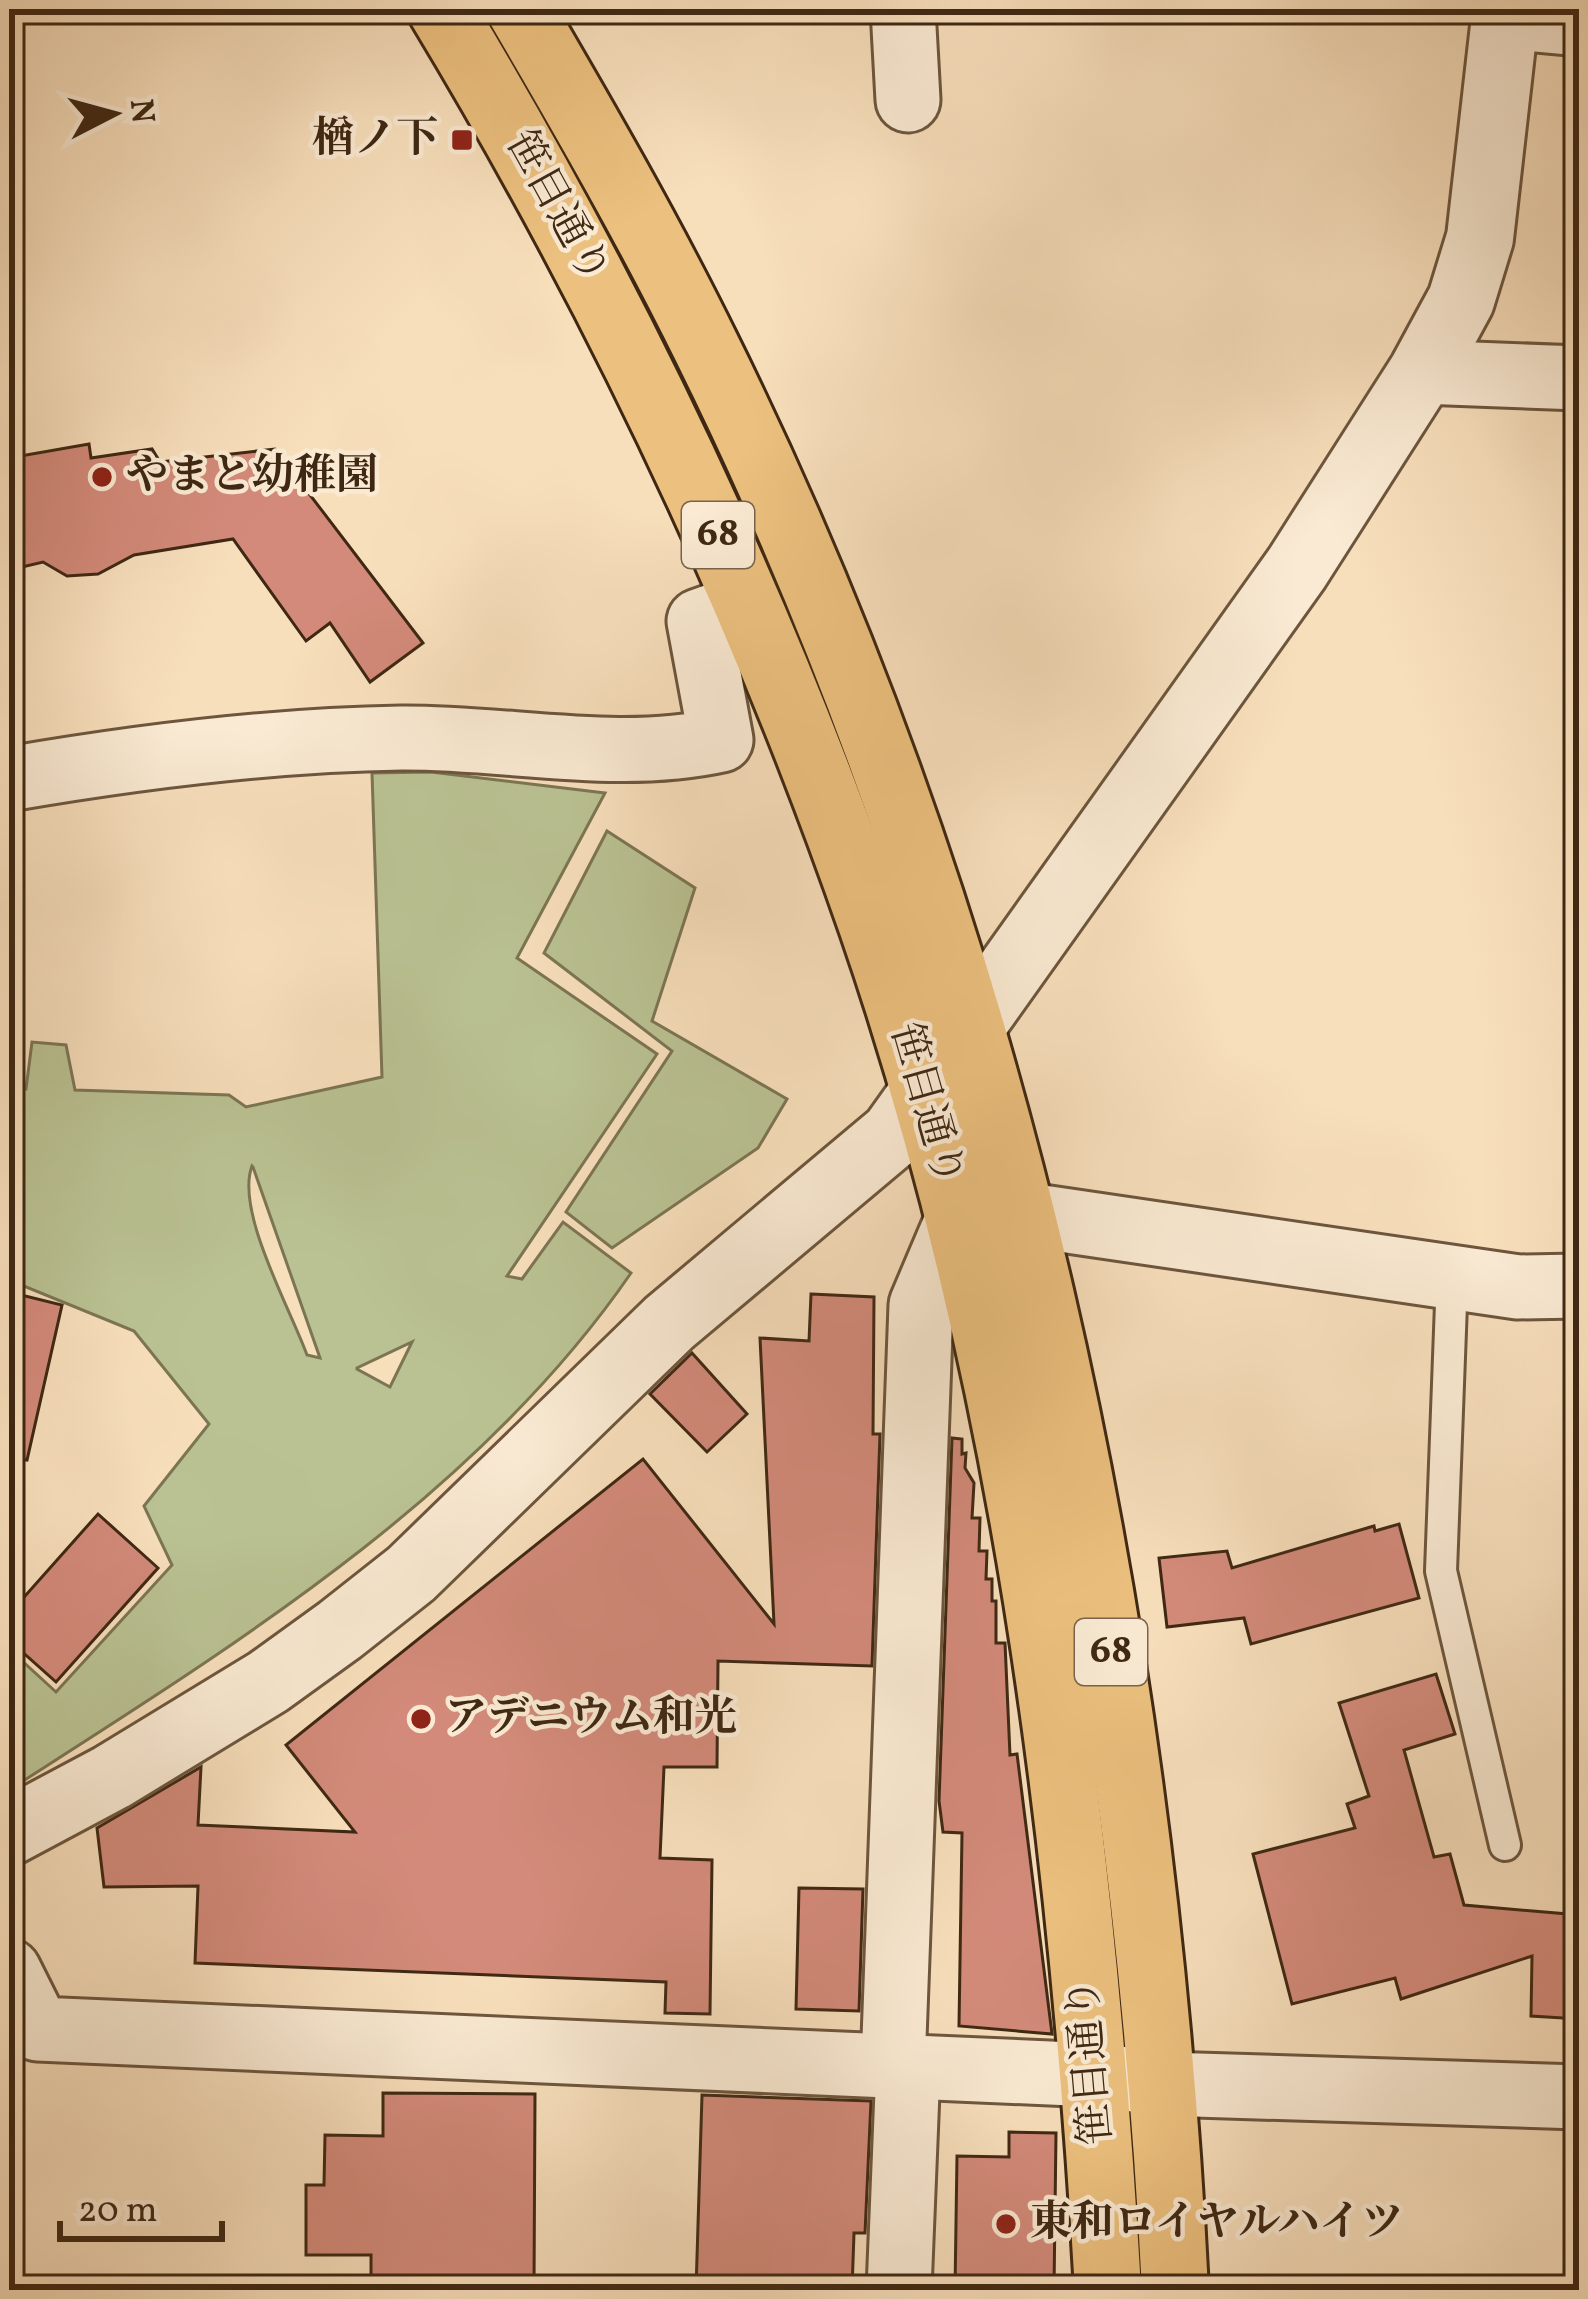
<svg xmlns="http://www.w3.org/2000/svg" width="1588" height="2299" font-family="Vollkorn,'Noto Serif JP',serif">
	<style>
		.green { fill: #bac293; stroke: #7c7553; stroke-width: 3; fill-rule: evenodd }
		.building { fill: #d38a7a; stroke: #3f2813; stroke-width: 3 }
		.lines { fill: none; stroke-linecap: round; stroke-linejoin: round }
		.service-casing { stroke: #6d563d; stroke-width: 36 }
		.minor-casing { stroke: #6d563d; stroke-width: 69 }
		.tertiary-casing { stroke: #6d563d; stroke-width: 72 }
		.primary-casing { stroke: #3f2813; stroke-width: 72 }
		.service { stroke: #faead3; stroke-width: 30 }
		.minor { stroke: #faead3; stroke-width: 63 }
		.tertiary { stroke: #faead3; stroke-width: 66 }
		.primary { stroke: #ecc07e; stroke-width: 66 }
		.poi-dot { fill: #8f2418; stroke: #faead3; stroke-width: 4.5 }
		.labels { text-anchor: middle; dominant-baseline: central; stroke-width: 9; stroke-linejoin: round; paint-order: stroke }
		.shield { fill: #faead3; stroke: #77624d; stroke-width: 3 }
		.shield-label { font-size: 39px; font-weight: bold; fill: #3f2813 }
		.poi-label { font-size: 42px; font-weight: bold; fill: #3f2813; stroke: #faead3; text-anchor: start }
		.street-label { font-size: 42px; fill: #3f2813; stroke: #faead3 }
	</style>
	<rect width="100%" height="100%" fill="#f8dfbc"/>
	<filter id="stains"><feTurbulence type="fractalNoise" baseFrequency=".00167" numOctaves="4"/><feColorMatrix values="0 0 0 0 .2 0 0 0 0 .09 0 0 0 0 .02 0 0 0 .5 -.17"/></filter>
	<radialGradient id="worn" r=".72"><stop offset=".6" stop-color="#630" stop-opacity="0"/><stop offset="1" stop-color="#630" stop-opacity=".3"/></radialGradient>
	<g class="green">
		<path d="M431,772l174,21 -88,165 140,96 -150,222 15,3 41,-57 68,51c-154,224 -398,373 -622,517v-141l47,43 116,-127 -28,-59 65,-82 -75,-93 -125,-51v-191h17l6,-47 34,3 9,45 154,5 17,12 136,-30 -10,-304zM252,1166l1,1 67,191 -13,-3c-17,-47 -72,-144 -55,-189zM412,1342l-22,45 -33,-18v-1z"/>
		<path d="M607,831l88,57 -43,133 135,78 -29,49 -146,100 -46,-36 106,-161 -128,-98z"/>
	</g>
	<g class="building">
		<path d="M89,444l2,14 61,-9 8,13 115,-13 148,194 -53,39 -40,-59 -24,18 -73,-102 -99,16 -36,19 -31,2 -24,-14 -34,8v-112z"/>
		<path d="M9,1292l53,13 -35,155 -18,-2z"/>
		<path d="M811,1294l63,3 -1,137h7l-8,232 -154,-5 -1,106h-53l-4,91 52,2 -2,154 -45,-1 1,-31 -471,-19 3,-77 -94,1 -7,-59 104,-61 -3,58 157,7 -69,-87 357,-286 131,165 -14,-286 49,3z"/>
		<path d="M692,1353l55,61 -40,38 -57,-58z"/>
		<path d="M952,1438l10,1v15l4,-1 -1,15 9,15 -2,35h8l-1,33h8l-1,28h6v22h4v42h9l5,112 7,-1 35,280 -93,-8 3,-193 -19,-1 -4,-31z"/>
		<path d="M98,1514l60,54 -102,114 -47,-42v-26z"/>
		<path d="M1399,1524l20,74 -168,46 -7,-26 -77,9 -8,-69 68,-7 5,17 142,-42 1,5z"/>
		<path d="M1436,1674l19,60 -51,16 30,107 16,-3 14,51 115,10v104l-48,-3 1,-60 -131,43 -6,-21 -103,26 -39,-150 102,-26 -8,-24 22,-8 -30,-93z"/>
		<path d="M799,1888l64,1 -4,122 -63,-2z"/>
		<path d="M383,2093l152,1 -1,196h-163v-35h-65v-70h18l1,-50 58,1z"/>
		<path d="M702,2095l169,6 -6,132h-11l-2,57h-156z"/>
		<path d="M1009,2132l47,1 -2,157h-99l2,-134 52,1z"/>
	</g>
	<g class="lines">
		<g class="service-casing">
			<path id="service" d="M1452,1277l-11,294 64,274"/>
		</g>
		<g class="minor-casing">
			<g id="minor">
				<path d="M903,9l5,91"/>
				<path d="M1505,17l74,7"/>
				<path d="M1422,372l157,6"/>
				<path d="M9,779c128,-22 262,-39 392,-41 106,-1 216,25 320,2l-22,-119 48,-17"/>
				<path d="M1021,1214l497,73 61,-1"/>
				<path d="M9,1971l29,58 1057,46 70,9 414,13"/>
				<path d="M893,2066l28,-761 36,-85"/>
				<path d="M899,2290l9,-223"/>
			</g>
		</g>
		<g class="tertiary-casing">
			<path id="tertiary" d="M9,1832l103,-55 156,-95 72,-52 71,-56 258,-251 225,-189 403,-566 125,-196 39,-72 19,-62 26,-229"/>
		</g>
		<g class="primary-casing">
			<g id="primary">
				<path d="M441,9c175,290 320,595 431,916 151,438 210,905 236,1365"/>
				<path d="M520,9c65,111 129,222 186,338 299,603 436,1274 469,1943"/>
			</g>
		</g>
		<use href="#service" class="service"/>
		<use href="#minor" class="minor"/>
		<use href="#tertiary" class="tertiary"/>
		<use href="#primary" class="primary"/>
	</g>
	<g class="poi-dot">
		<rect x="450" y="128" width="24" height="24" rx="6"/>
		<circle cx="102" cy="477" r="12"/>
		<circle cx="421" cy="1719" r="12"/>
		<circle cx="1006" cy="2224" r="12"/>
	</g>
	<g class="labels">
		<g class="shield">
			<rect x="682" y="502" width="72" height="66" rx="9"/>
			<rect x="1075" y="1619" width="72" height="66" rx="9"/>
		</g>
		<g class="shield-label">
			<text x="718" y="535">68</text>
			<text x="1111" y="1652">68</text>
		</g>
		<g class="poi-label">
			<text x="438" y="140" text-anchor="end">楢ノ下</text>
			<text x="126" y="477">やまと幼稚園</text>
			<text x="445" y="1719">アデニウム和光</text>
			<text x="1030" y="2224">東和ロイヤルハイツ</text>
		</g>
		<g class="street-label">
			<text transform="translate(556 208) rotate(61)">笹目通り</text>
			<text transform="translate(925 1105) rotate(74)">笹目通り</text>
			<text transform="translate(1092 2061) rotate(-95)">笹目通り</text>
		</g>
	</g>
	<rect width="1588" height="2299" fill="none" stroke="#f8dfbc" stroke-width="48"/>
	<rect x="12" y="12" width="1564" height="2275" fill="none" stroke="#3f2813" stroke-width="6"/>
	<rect x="24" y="24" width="1540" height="2251" fill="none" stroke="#3f2813" stroke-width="3"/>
	<g transform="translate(114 114) rotate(84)" stroke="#faead3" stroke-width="9" paint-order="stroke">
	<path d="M0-9L21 45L0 30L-21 45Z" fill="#3f2813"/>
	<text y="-18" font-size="33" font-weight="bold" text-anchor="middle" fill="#3f2813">N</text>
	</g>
	<path d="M60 2221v18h162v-18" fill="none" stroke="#3f2813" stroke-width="6"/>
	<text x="78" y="2221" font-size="36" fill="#3f2813" stroke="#faead3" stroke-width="9" paint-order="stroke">20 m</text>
	<rect width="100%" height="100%" filter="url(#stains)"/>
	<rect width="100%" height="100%" fill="url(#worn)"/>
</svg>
